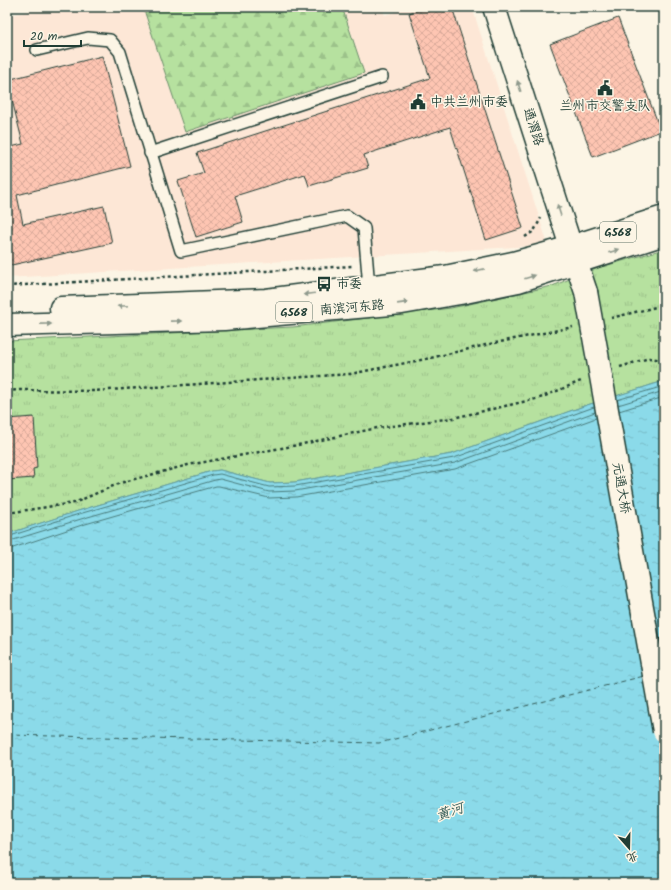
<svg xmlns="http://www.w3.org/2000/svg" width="671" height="890" font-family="Kalam,'LXGW WenKai TC',sans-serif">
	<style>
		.built { fill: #fde7d6 }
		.grass { fill: url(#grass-tufts); stroke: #6a8f6a }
		.forest { fill: url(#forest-firs); stroke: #6a8f6a }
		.water { fill: url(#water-ripples); stroke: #609ba1 }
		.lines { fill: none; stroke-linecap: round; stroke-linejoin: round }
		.shore { stroke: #4a7c7c; stroke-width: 1 }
		.ferry { stroke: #355c58; stroke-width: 1; stroke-dasharray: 5 4; stroke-linecap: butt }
		.building { fill: url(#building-cross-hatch); stroke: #1f3d34 }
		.service-casing { stroke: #1f3d34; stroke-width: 14 }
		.tertiary-casing { stroke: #1f3d34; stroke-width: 25 }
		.secondary-casing { stroke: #1f3d34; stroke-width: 25 }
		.trunk-casing { stroke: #1f3d34; stroke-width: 25 }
		.path { stroke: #1f3d34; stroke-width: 2.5; stroke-dasharray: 3 3; stroke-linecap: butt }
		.service { stroke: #fcf5e5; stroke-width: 11 }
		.tertiary { stroke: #fcf5e5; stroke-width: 22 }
		.secondary { stroke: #fcf5e5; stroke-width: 22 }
		.trunk { stroke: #fcf5e5; stroke-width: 22 }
		.secondary-bridge-casing { stroke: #1f3d34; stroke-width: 25; stroke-linecap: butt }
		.secondary-bridge { stroke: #fcf5e5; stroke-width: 22 }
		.oneway { fill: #8e998c }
		.labels { text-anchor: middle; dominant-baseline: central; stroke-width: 3; stroke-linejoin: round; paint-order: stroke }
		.shield { fill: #fcf5e5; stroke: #617469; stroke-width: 1 }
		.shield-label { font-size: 12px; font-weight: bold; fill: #1f3d34 }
		.poi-label { font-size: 13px; fill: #1f3d34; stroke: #fcf5e5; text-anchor: start }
		.street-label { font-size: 13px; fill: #1f3d34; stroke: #fcf5e5 }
		.water-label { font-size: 14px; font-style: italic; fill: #355c58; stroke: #fcf5e5 }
	</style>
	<defs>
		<pattern id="grass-tufts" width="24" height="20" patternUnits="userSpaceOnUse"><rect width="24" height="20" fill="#b6e19f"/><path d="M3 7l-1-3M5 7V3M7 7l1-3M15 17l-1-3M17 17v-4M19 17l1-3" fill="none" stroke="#9cc28a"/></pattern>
		<pattern id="forest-firs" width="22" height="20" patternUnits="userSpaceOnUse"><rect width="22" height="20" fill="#b6e19f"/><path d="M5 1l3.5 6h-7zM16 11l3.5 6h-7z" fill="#9cc28a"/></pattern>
		<pattern id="water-ripples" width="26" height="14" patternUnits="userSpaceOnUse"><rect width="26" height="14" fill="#8bdae9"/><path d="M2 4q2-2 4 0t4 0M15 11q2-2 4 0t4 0" fill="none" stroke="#78bcc8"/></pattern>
		<pattern id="building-cross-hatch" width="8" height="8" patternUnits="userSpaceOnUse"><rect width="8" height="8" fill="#fec5b2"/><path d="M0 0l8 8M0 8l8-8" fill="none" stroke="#d9aa9a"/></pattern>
	</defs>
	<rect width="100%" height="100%" fill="#fcf5e5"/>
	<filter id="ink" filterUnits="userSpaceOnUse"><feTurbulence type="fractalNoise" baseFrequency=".025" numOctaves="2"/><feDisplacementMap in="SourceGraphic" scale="8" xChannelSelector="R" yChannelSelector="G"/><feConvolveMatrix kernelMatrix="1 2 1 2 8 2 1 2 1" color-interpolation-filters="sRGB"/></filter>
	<g filter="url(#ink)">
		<path class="built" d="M46,7h336l3,8 25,-8h62l76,238 -541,33v-262z"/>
		<path class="grass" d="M664,249v132l-80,25 -132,48 -157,28 -25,1 -50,-13 -8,1 -134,40 -71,23v-193l286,-14 158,-19 101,-22 49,-19z"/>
		<path class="forest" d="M143,7h199l22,66 -179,59z"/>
		<path class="water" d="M664,381v502h-657v-349l71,-23 134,-40 8,-1 50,13 25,-1 157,-28 132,-48z"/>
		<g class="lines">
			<g class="shore">
				<path d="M617,400l47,-14"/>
				<path d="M618,405l46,-14"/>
				<path d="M619,411l45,-14"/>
				<path d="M7,537l72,-23 134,-39 7,-1 49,13 26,-1 159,-28 140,-51"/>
				<path d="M7,542l74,-23 134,-39 5,-1 49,13 26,-1 160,-28 140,-51"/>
				<path d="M7,548h6l69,-23 134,-39h3l50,12 27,-1 159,-28 141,-51"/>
			</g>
			<path class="ferry" d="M7,735l372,8 265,-67"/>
		</g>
		<g class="building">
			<path d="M427,7h25l71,221 -37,12 -36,-113 -86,28 4,13 -59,18 -4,-12 -70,22 8,26 -47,15 -18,-56 26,-8 -7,-20 233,-75 -21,-65z"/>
			<path d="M618,18l43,113 -68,26 -43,-113z"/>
			<path d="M102,56l28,110 -113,29 6,29 81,-18 8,37 -105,23v-118l16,-4 -16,-64z"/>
			<path d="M34,417l3,51 -4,1 1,9 -27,2v-61z"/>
		</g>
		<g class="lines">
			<g class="service-casing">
				<g id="service">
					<path d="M37,50l51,-12 22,2 10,12 61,199 166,-35 17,12 5,59"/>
					<path d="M150,153l232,-76"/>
				</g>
			</g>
			<g class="tertiary-casing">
				<path id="tertiary" d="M494,7l77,240"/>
			</g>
			<g class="secondary-casing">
				<path id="secondary" d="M571,247l15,45"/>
			</g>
			<g class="trunk-casing">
				<g id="trunk">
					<path d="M61,308l205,-8 179,-23 68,-14 58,-16 93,-30"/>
					<path d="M7,325l217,-6 178,-16 58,-10 58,-12 146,-47"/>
				</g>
			</g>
			<g class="path">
				<path d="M525,237l9,-6 7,-13"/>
				<path d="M7,286l345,-20"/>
				<path d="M611,318l53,-13"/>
				<path d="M620,367l29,-9 15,2"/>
				<path d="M7,391l13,-1 74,1 256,-17 76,-15 64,-15 83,-17"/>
				<path d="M7,513l67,-10 46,-20 68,-18 110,-20 79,-17 76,-10 87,-20 41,-17"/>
			</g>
			<use href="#service" class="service"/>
			<use href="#tertiary" class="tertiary"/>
			<use href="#secondary" class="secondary"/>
			<use href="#trunk" class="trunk"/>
			<g class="secondary-bridge-casing">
				<path id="secondary-bridge" d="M586,292l78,439"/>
			</g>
			<use href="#secondary-bridge" class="secondary-bridge"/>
		</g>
		<defs><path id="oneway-solid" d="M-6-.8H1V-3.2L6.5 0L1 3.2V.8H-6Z"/></defs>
		<g class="oneway">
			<use href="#oneway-solid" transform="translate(519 86) rotate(-108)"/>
			<use href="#oneway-solid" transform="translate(559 210) rotate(-108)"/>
			<use href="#oneway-solid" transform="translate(614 251) rotate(-18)"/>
			<use href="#oneway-solid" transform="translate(479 270) rotate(169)"/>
			<use href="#oneway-solid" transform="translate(530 277) rotate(-17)"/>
			<use href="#oneway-solid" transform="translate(309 294) rotate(173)"/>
			<use href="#oneway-solid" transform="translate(403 303) rotate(-8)"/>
			<use href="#oneway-solid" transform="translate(123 306) rotate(178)"/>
			<use href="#oneway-solid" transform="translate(176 321) rotate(-1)"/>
			<use href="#oneway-solid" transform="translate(46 324) rotate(-1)"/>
		</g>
	</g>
	<defs>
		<g id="civic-bare" transform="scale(1.2)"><path d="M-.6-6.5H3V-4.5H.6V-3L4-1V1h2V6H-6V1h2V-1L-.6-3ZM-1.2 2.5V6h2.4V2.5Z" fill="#1f3d34" stroke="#fcf5e5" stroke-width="2.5" paint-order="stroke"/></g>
		<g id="bus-bare" transform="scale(1.2)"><path d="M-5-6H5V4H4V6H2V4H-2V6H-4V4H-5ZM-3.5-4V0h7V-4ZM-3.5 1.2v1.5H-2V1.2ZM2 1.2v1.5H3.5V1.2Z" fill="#1f3d34" stroke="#fcf5e5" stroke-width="2.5" paint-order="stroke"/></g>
	</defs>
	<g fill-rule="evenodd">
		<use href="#civic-bare" x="605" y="88"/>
		<use href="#civic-bare" x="418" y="102"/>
		<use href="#bus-bare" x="324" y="284"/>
	</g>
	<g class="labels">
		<g class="shield">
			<rect x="600" y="222" width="36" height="20" rx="3"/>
			<rect x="276" y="302" width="36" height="20" rx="3"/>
		</g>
		<g class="shield-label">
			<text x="618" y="232">G568</text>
			<text x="294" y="312">G568</text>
		</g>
		<g class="poi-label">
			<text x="430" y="102">中共兰州市委</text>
			<text x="605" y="106" text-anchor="middle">兰州市交警支队</text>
			<text x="336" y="284">市委</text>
		</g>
		<g class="street-label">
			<text transform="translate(533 127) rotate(72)">通渭路</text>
			<text transform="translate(352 308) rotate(-5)">南滨河东路</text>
			<text transform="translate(621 488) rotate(80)">元通大桥</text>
		</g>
		<g class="water-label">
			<text transform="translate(450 812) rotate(-18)">黄河</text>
		</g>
	</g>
	<rect width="671" height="890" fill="none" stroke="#fcf5e5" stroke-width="24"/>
	<rect x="12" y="12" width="647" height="866" fill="none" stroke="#1f3d34" stroke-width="1.5" filter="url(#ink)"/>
	<g transform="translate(629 848) rotate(160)" stroke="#fcf5e5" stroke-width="3" paint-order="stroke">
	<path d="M0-3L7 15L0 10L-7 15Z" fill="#1f3d34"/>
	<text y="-6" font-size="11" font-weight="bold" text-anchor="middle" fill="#1f3d34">北</text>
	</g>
	<path d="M24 40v6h57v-6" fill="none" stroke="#1f3d34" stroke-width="2"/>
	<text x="30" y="40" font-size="12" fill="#1f3d34" stroke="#fcf5e5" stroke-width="3" paint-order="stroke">20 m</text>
</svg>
